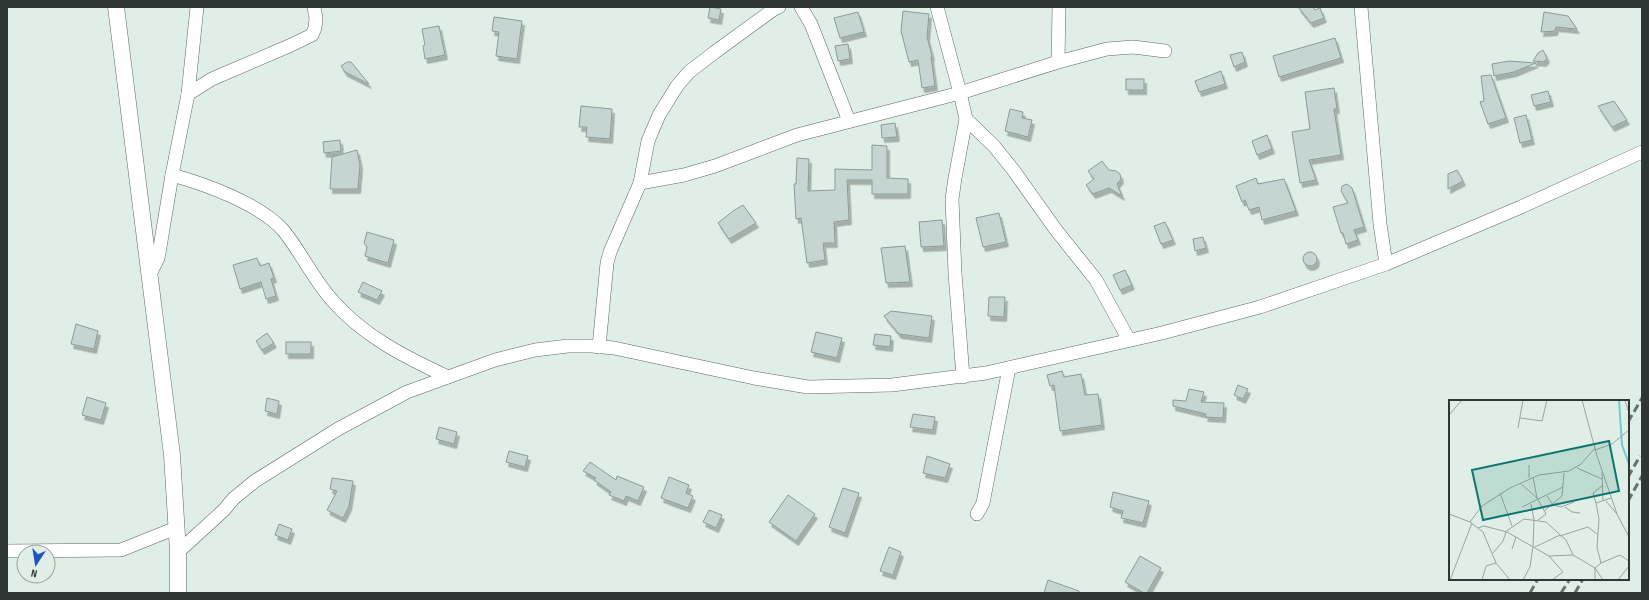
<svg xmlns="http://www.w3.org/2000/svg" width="1649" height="600" font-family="'Sofia Sans Condensed',sans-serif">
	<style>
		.building { fill: #c5d5d2; stroke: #8b9b98; filter: url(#shadow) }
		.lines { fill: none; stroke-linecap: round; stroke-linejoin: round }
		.minor-casing { stroke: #5c6962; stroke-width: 14 }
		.tertiary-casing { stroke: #5c6962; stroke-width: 17 }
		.minor { stroke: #fff; stroke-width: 13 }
		.tertiary { stroke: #fff; stroke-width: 16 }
		.rail { stroke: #69726e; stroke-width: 3; stroke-dasharray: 8 4; stroke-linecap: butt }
		.inset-river { fill: none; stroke: #77c9d1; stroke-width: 2 }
		.inset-road { fill: none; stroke: #99a49e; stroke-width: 1 }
		.view { fill: #0f766e; fill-opacity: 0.15; stroke: #0f766e; stroke-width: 2 }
		.inset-edge { fill: none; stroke: #303633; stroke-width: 2 }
	</style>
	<defs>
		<filter id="shadow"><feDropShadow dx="2.5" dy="4.5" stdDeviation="0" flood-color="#0004"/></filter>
	</defs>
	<rect width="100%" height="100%" fill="#dfeee6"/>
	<g class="building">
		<path d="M710,7l11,2 -2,11 -11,-2z"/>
		<path d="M1298,7h15l2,3 5,-2 4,10 -13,5z"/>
		<path d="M903,11l26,3 -2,23 5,19 -1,1 4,29 -13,2 -4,-28 -9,2 -8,-31z"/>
		<path d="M858,12l6,20 -24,6 -6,-20z"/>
		<path d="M1544,12l24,4 9,13 -21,-2 -1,4 -14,1z"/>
		<path d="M494,17l28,4 -5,38 -21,-3 3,-24 -7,-1z"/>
		<path d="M439,26l6,29 -20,4 -2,-13 2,-1 -3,-16z"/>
		<path d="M1335,38l6,20 -62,19 -6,-21z"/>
		<path d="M848,44l2,15 -12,2 -3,-15z"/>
		<path d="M1543,50l4,8 -3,4 -11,-1 5,-8z"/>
		<path d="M1242,52l3,10 -11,5 -4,-12z"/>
		<path d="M1509,61l27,2 -22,9 -20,4 -2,-12z"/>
		<path d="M347,62h4l18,22 -24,-12 -4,-6z"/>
		<path d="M1221,71l4,13 -26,8 -4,-11z"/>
		<path d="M1491,75l15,43 -18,6 -8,-22 4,-1 -3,-25z"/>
		<rect x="1126" y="79" width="18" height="11"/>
		<path d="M1334,88l3,21h-3l7,46 -32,5 7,20 -16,3 -8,-51 18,-3 -5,-37z"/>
		<path d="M1548,91l3,11 -17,4 -3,-11z"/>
		<path d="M1614,101l13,19 -15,7 -14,-21z"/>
		<path d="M581,106l31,3 -2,30 -24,-2 1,-10h-8z"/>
		<path d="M1010,109l13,3 -1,6 10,2 -4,17 -23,-6z"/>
		<path d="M1526,115l6,25 -12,3 -6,-25z"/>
		<path d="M895,123l2,14 -15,1 -1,-13z"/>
		<path d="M1267,135l5,14 -15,6 -5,-14z"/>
		<path d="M340,140l1,11 -17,2 -1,-11z"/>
		<path d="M872,145l15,1v32l21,1v15h-36v-14h-25l2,40 -15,2 1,21h-12l2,17 -18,3 -6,-45 -5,1 -2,-35h2l1,-26 12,1 -1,32 27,-1v-21l37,1z"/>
		<path d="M357,150l3,15 -2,24h-28l2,-32z"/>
		<path d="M1102,161l7,9 7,1 4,3 1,5 -4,5 5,12 -13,-8 -16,6 -7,-9 8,-6 -6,-8z"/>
		<path d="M1457,170l6,11 -15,8v-15z"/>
		<path d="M1256,178l2,6 26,-5 12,32 -34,9 -3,-13 -10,3 -4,-10 -3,2 -6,-16z"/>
		<path d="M1347,184l5,4 12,39 -10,3 4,10 -12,4 -3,-11h-2l-8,-26 15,-4 -7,-12 1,-5z"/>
		<path d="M743,205l13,18 -27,16 -11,-16 15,-12z"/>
		<path d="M999,213l7,29 -23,5 -7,-29z"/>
		<path d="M942,220l2,26 -23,1 -2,-25z"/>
		<path d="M1165,222l8,18 -12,4 -7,-18z"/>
		<path d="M367,232l27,8 -6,23 -23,-7 2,-9 -3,-4z"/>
		<path d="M1203,237l3,11 -11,3 -2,-12z"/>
		<path d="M905,246l5,36 -24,1 -5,-35z"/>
		<circle cx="1310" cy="259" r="7"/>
		<path d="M257,258l3,8 9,-3 5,15 -3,1 5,17 -10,3 -5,-17 -21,7 -7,-24z"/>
		<path d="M1125,270l7,15 -12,5 -7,-15z"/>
		<path d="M363,282l19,9 -5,9 -19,-8z"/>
		<path d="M989,297h16l-1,20 -16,-1z"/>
		<path d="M891,311l41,5 -3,22 -30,-4 -15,-18z"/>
		<path d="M76,324l22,7 -4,18 -23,-5z"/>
		<path d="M816,332l26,6 -5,20 -26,-6z"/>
		<path d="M267,333l7,10 -12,7 -6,-9z"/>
		<path d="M875,334l16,2 -1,11 -17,-2z"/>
		<rect x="286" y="342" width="25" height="12"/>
		<path d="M1062,371l2,6 17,-3 4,21 13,-1 4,31 -42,6 -6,-46 -4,1 -3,-11z"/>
		<path d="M1238,385l10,4 -5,10 -9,-4z"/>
		<path d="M1189,389l15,3 -3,10 23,1 -1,15 -18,-1 1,-3 -33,-8v-6l13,1z"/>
		<path d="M87,397l19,6 -5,17 -19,-5z"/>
		<path d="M267,398l12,3 -2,13 -12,-3z"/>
		<path d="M913,414l22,3 -2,13 -23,-3z"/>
		<path d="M439,427l18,5 -3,12 -18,-5z"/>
		<path d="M509,451l19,5 -3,11 -19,-5z"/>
		<path d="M927,456l23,8 -5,14 -22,-5z"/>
		<path d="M590,462l26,18 1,-4 27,11 -6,14 -12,-5 -2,5 -15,-6 2,-3 -17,-12 2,-2 -13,-7z"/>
		<path d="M669,477l20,8 -3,8 7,3 -5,12 -27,-10z"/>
		<path d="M332,478l21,3 -4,25 -6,12 -16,-8 10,-19 -7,-2z"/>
		<path d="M843,488l16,5 -14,40 -16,-6z"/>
		<path d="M1113,492l36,9 -6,22 -22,-5 2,-7 -13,-4z"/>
		<path d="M788,495l27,19 -19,27 -27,-19z"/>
		<path d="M709,510l13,5 -6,13 -13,-6z"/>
		<path d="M279,524l13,5 -4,11 -13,-5z"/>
		<path d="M889,547l12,5 -8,23 -13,-4z"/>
		<path d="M1140,556l21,12 -14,25h-3l-19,-11z"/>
		<path d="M1048,580l31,11v2h-35z"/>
	</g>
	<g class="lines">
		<g class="minor-casing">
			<g id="minor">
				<path d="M801,7l10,17 38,97"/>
				<path d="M937,7l23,86 6,26 -11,59 -3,21 3,74 8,104"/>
				<path d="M1361,7l19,217 6,40"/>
				<path d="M1058,62l1,-55"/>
				<path d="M188,94l24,-15 77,-33 23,-11 3,-7 1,-10 -2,-11"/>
				<path d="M966,119l28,27 20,25 42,59 40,50 33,60"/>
				<path d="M172,175c33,9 88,29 111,55 18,22 30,49 49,70 31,36 73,57 116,77"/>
				<path d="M640,183l44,-8 31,-9 82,-31 163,-42 98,-31 49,-13 26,-2 32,4"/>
				<path d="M150,274l8,-16 2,-11 12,-72 16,-81 9,-87"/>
				<path d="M599,347l8,-84 3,-11 30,-69 8,-42 11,-26 18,-29 12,-14 26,-20 59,-43 5,-2"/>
				<path d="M977,514l6,-11 26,-135"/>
				<path d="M7,551l114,-1 55,-22"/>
				<path d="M178,552l46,-42 9,-11 22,-18 83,-52 69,-37 88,-32 40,-10 33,-4h24l22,2 140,30 54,9 84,-2 94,-12 176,-40 98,-26 126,-43 135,-57 121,-55"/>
			</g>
		</g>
		<g class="tertiary-casing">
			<path id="tertiary" d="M116,7l56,448 6,97v41"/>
		</g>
		<use href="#minor" class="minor"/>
		<use href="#tertiary" class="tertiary"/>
		<g class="rail">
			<path d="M1628,422l14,-24"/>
			<path d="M1628,477l12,-21"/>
			<path d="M1628,501l14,-25"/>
			<path d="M1530,593l8,-14"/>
			<path d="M1561,593l9,-14"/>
			<path d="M1575,593l8,-14"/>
		</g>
	</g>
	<g transform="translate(1449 400)">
		<rect width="180" height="180" fill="#dfeee6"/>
		<path class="inset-river" d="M170,0l3,45 7,19"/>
		<path class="inset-road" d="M133,0l15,56 20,58 12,23M176,0l4,13M0,15l13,-15M71,18l22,3 5,-21M69,28l5,-28M0,30v49M146,50l17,-6 17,-14M128,68l25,11M153,72l1,29M84,77l4,21 9,16 -8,6M80,78v-13M71,83l17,15M51,93l12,33M98,96l6,9 8,2 13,-5M157,101l11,13M147,103l-3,-10 9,-7M73,107l41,-20M116,107l7,5 8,1M95,111l18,-15 2,-23M0,114l21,8 13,10 13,31 14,17M21,122l12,-16 28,-18 29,-13 30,-4 12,-7 14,-16M29,128l6,-2 23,6 42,24 24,-1M56,132l19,-13 22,3 20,18 7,15 22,13 8,12M111,136l28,-9 9,7M86,147l25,-12M63,149l4,-12M44,153l10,-12 3,-9M100,156l14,16 -11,8M152,163l-4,-16 2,-28 -3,-16 15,-5M1,180l22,-57M33,180l4,-14 10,-3M74,180l7,-13 3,-21 1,-26 -3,-16M146,180v-12l6,-5 19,-8 9,6M169,180l11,-14"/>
		<path class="view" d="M160,41l10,50 -136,29 -11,-50z"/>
		<rect width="180" height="180" class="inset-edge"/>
	</g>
	<rect width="1649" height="600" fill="none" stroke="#303633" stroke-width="16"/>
	<g transform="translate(36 564) rotate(192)"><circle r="19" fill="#dfeee6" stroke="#99a49e"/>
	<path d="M0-3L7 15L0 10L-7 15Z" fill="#1f55c2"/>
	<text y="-6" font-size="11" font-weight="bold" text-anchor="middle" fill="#303633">N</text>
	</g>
</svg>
